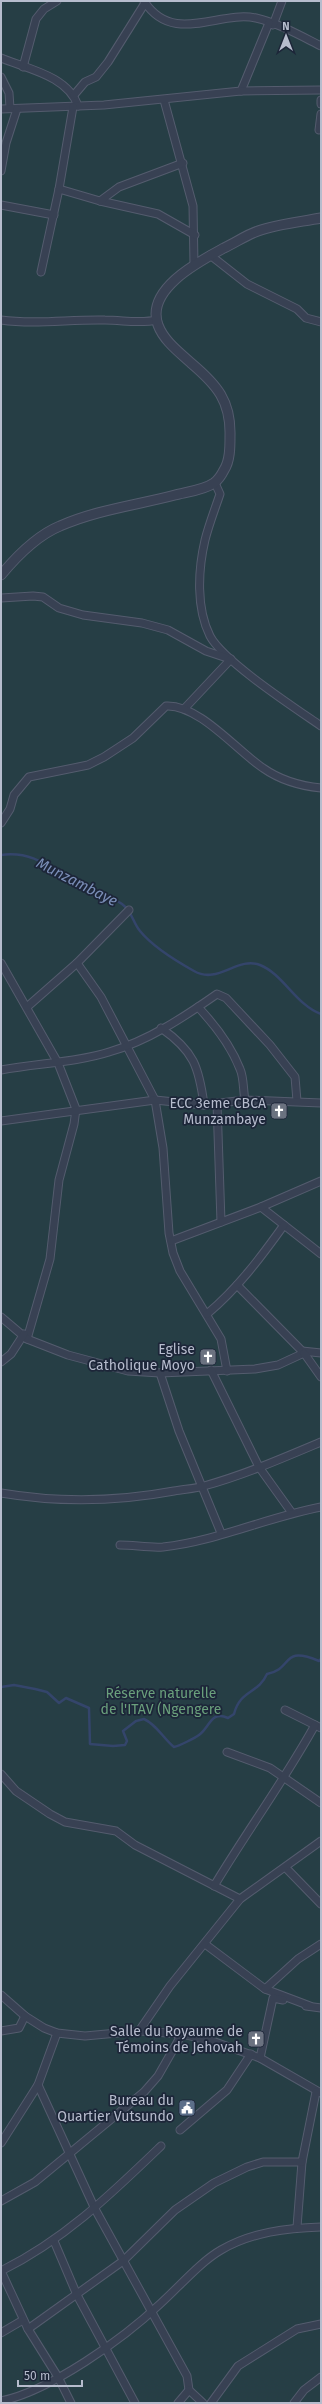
<svg xmlns="http://www.w3.org/2000/svg" width="322" height="2404" font-family="'Fira Sans',sans-serif">
	<style>
		.green { fill: #263e45 }
		.lines { fill: none; stroke-linecap: round; stroke-linejoin: round }
		.stream { stroke: #34456b; stroke-width: 2.5 }
		.minor-casing { stroke: #545c6e; stroke-width: 9 }
		.tertiary-casing { stroke: #545c6e; stroke-width: 11 }
		.minor { stroke: #384153; stroke-width: 7 }
		.tertiary { stroke: #384153; stroke-width: 9 }
		.labels { text-anchor: middle; dominant-baseline: central; stroke-width: 3.5; stroke-linejoin: round; paint-order: stroke }
		.poi-label { font-size: 14px; fill: #b6bccd; stroke: #1d2639; text-anchor: end }
		.park-label { font-size: 14px; fill: #6aa07c; stroke: #1d2639 }
		.water-label { font-size: 15px; font-style: italic; fill: #7a8eb7; stroke: #1d2639 }
	</style>
	<rect width="100%" height="100%" fill="#242e44"/>
	<rect class="green" x="1" y="1" width="320" height="2402"/>
	<g class="lines">
		<g class="stream">
			<path d="M1,855c39,-5 54,20 85,34 11,5 25,7 36,15 10,7 11,19 18,27 13,16 36,30 54,40 24,14 43,-15 66,-6 23,9 36,40 61,49"/>
			<path d="M1,1687l13,-2 21,4 12,3 12,11 7,-5 23,10 1,36 23,2 12,-1 2,-4 -4,-10 13,-10 8,-2c13,6 19,19 30,28 5,-1 21,-9 25,-12 11,-8 12,-25 29,-17l6,-4c6,-24 24,-20 33,-40 27,-5 13,-29 52,-13l2,-2"/>
		</g>
		<g class="minor-casing">
			<g id="minor">
				<path d="M144,1c29,45 75,9 112,17 22,5 45,18 65,28"/>
				<path d="M273,25l9,-24"/>
				<path d="M1,58c27,11 67,18 77,48"/>
				<path d="M23,67l13,-48 8,-10 13,-8"/>
				<path d="M1,77l8,16 1,15"/>
				<path d="M241,91l28,-68"/>
				<path d="M74,95l11,-13 11,-5 12,-15 37,-59"/>
				<path d="M164,100l29,106 1,59"/>
				<path d="M321,100v4"/>
				<path d="M1,109l103,-4 137,-14 80,-1"/>
				<path d="M319,130l2,-16"/>
				<path d="M1,171l5,-28 11,-34"/>
				<path d="M59,189l41,12 58,13 37,21"/>
				<path d="M100,201l19,-14 64,-24"/>
				<path d="M1,205l53,10"/>
				<path d="M210,255l37,29 50,25 9,9 15,4"/>
				<path d="M41,272l18,-83 14,-82"/>
				<path d="M1,320c35,5 69,-1 104,0 18,0 34,4 52,0"/>
				<path d="M215,483l5,11c-5,15 -11,30 -15,46 -7,30 -9,68 5,96 13,25 85,72 111,90"/>
				<path d="M1,598l32,-2 10,1 16,11 24,7 59,8 26,7 38,21 24,8"/>
				<path d="M184,709l47,-50"/>
				<path d="M1,823l9,-14 4,-14 15,-18 59,-12 16,-8 29,-19 33,-32c33,-2 72,46 97,62 17,12 38,18 58,20"/>
				<path d="M1,963l57,100 18,46 -2,15 -15,56 -9,79 -23,80"/>
				<path d="M77,963l24,34 54,103 8,48 6,85 4,20 7,18 41,68 6,32"/>
				<path d="M27,1007l50,-44 52,-53"/>
				<path d="M198,1007c17,18 33,39 42,62 4,9 3,21 5,31"/>
				<path d="M161,1028c33,23 38,39 43,77"/>
				<path d="M1,1070c36,-7 73,-7 108,-18 39,-11 75,-35 108,-58l9,4 44,47 25,32 2,24"/>
				<path d="M217,1103l4,119"/>
				<path d="M1,1121l154,-21 49,5 41,-5 76,3"/>
				<path d="M261,1207l60,47"/>
				<path d="M171,1241l90,-34 60,-26"/>
				<path d="M237,1285l65,66"/>
				<path d="M207,1314c31,-26 54,-57 77,-89"/>
				<path d="M1,1317l26,22 41,16 60,16 32,2 95,-4 23,-4 26,-12"/>
				<path d="M302,1351l19,2"/>
				<path d="M304,1353l17,24"/>
				<path d="M1,1362l10,-8 13,-20"/>
				<path d="M211,1370l48,97 33,46"/>
				<path d="M160,1373l19,58 42,102"/>
				<path d="M1,1493c59,10 114,9 173,-2 10,-2 20,-2 30,-5 40,-11 79,-28 117,-44"/>
				<path d="M120,1545c14,0 29,3 43,2 54,-6 105,-30 158,-40"/>
				<path d="M285,1710l36,18"/>
				<path d="M227,1752l43,16 51,35"/>
				<path d="M1,1774l15,17 34,23 15,8 51,9 19,14 105,54"/>
				<path d="M286,1868l35,36"/>
				<path d="M214,1886c33,-55 70,-105 101,-161"/>
				<path d="M205,1944l60,45 45,17"/>
				<path d="M265,1989l33,-30 23,-15"/>
				<path d="M1,1995l24,21 19,12 13,5 28,3 54,-5 43,3 33,8 45,16 61,35"/>
				<path d="M306,2006l15,2"/>
				<path d="M1,2031l18,-3 6,-12"/>
				<path d="M139,2031l31,-45 70,-87 81,-58"/>
				<path d="M260,2058l13,-60 10,2"/>
				<path d="M38,2085l57,124 92,167 2,14 14,13"/>
				<path d="M180,2130l47,-40 24,-36"/>
				<path d="M1,2143l37,-58 19,-52"/>
				<path d="M1,2201l34,-19 109,-90 14,-16 24,-42"/>
				<path d="M297,2227l5,-65 14,-70"/>
				<path d="M54,2241l23,54 58,108"/>
				<path d="M1,2271c64,-32 109,-76 160,-125"/>
				<path d="M1,2271l27,58 30,48 13,26"/>
				<path d="M28,2329l95,-68 52,-51 39,-27 33,-16 16,-5h39"/>
				<path d="M1,2333l22,-13"/>
				<path d="M1,2401c49,-10 122,-62 159,-97 19,-17 40,-42 61,-54 31,-18 66,-22 100,-23"/>
				<path d="M178,2403l11,-13"/>
				<path d="M211,2403l27,-37 59,-37 24,-5"/>
				<path d="M294,2403l10,-13 17,-13"/>
			</g>
		</g>
		<g class="tertiary-casing">
			<path id="tertiary" d="M1,575c15,-18 37,-40 59,-49 36,-16 77,-21 115,-31 12,-3 29,-5 39,-12 4,-3 8,-9 10,-13 6,-9 6,-23 6,-34 1,-35 -13,-51 -39,-73 -12,-11 -27,-22 -33,-38 -13,-36 42,-64 66,-77 11,-5 22,-13 34,-17 20,-7 42,-9 63,-13"/>
		</g>
		<use href="#minor" class="minor"/>
		<use href="#tertiary" class="tertiary"/>
	</g>
	<defs>
		<g id="church-square" transform="scale(0.9)"><rect x="-9" y="-9" width="18" height="18" rx="4" fill="#6b7280" stroke="#1d2639"/><path d="M-1.2-6h2.4v3.5h3.3v2.4h-3.3V6h-2.4V-.1h-3.3v-2.4h3.3Z" fill="#fff"/></g>
		<g id="civic-square" transform="scale(0.9)"><rect x="-9" y="-9" width="18" height="18" rx="4" fill="#5c6f8a" stroke="#1d2639"/><path d="M-.6-6.5H3V-4.5H.6V-3L4-1V1h2V6H-6V1h2V-1L-.6-3ZM-1.2 2.5V6h2.4V2.5Z" fill="#fff"/></g>
	</defs>
	<g fill-rule="evenodd">
		<use href="#church-square" x="279" y="1111"/>
		<use href="#church-square" x="208" y="1357"/>
		<use href="#church-square" x="256" y="2039"/>
		<use href="#civic-square" x="187" y="2108"/>
	</g>
	<g class="labels">
		<g class="poi-label">
			<text x="266" y="1103">ECC 3eme CBCA<tspan x="266" dy="16">Munzambaye</tspan></text>
			<text x="195" y="1349">Eglise<tspan x="195" dy="16">Catholique Moyo</tspan></text>
			<text x="243" y="2031">Salle du Royaume de<tspan x="243" dy="16">Témoins de Jehovah</tspan></text>
			<text x="174" y="2100">Bureau du<tspan x="174" dy="16">Quartier Vutsundo</tspan></text>
		</g>
		<g class="park-label">
			<text x="161" y="1693">Réserve naturelle<tspan x="161" dy="16">de l'ITAV (Ngengere</tspan></text>
		</g>
		<g class="water-label">
			<text transform="translate(77 882) rotate(27)">Munzambaye</text>
		</g>
	</g>
	<rect width="322" height="2404" fill="none" stroke="#b6bccd" stroke-width="4"/>
	<g transform="translate(286 36)" stroke="#1d2639" stroke-width="3" paint-order="stroke">
	<path d="M0-3L7 15L0 10L-7 15Z" fill="#b6bccd"/>
	<text y="-6" font-size="11" font-weight="bold" text-anchor="middle" fill="#b6bccd">N</text>
	</g>
	<path d="M18 2380v6h64v-6" fill="none" stroke="#b6bccd" stroke-width="2"/>
	<text x="24" y="2380" font-size="12" fill="#b6bccd" stroke="#1d2639" stroke-width="3" paint-order="stroke">50 m</text>
</svg>
